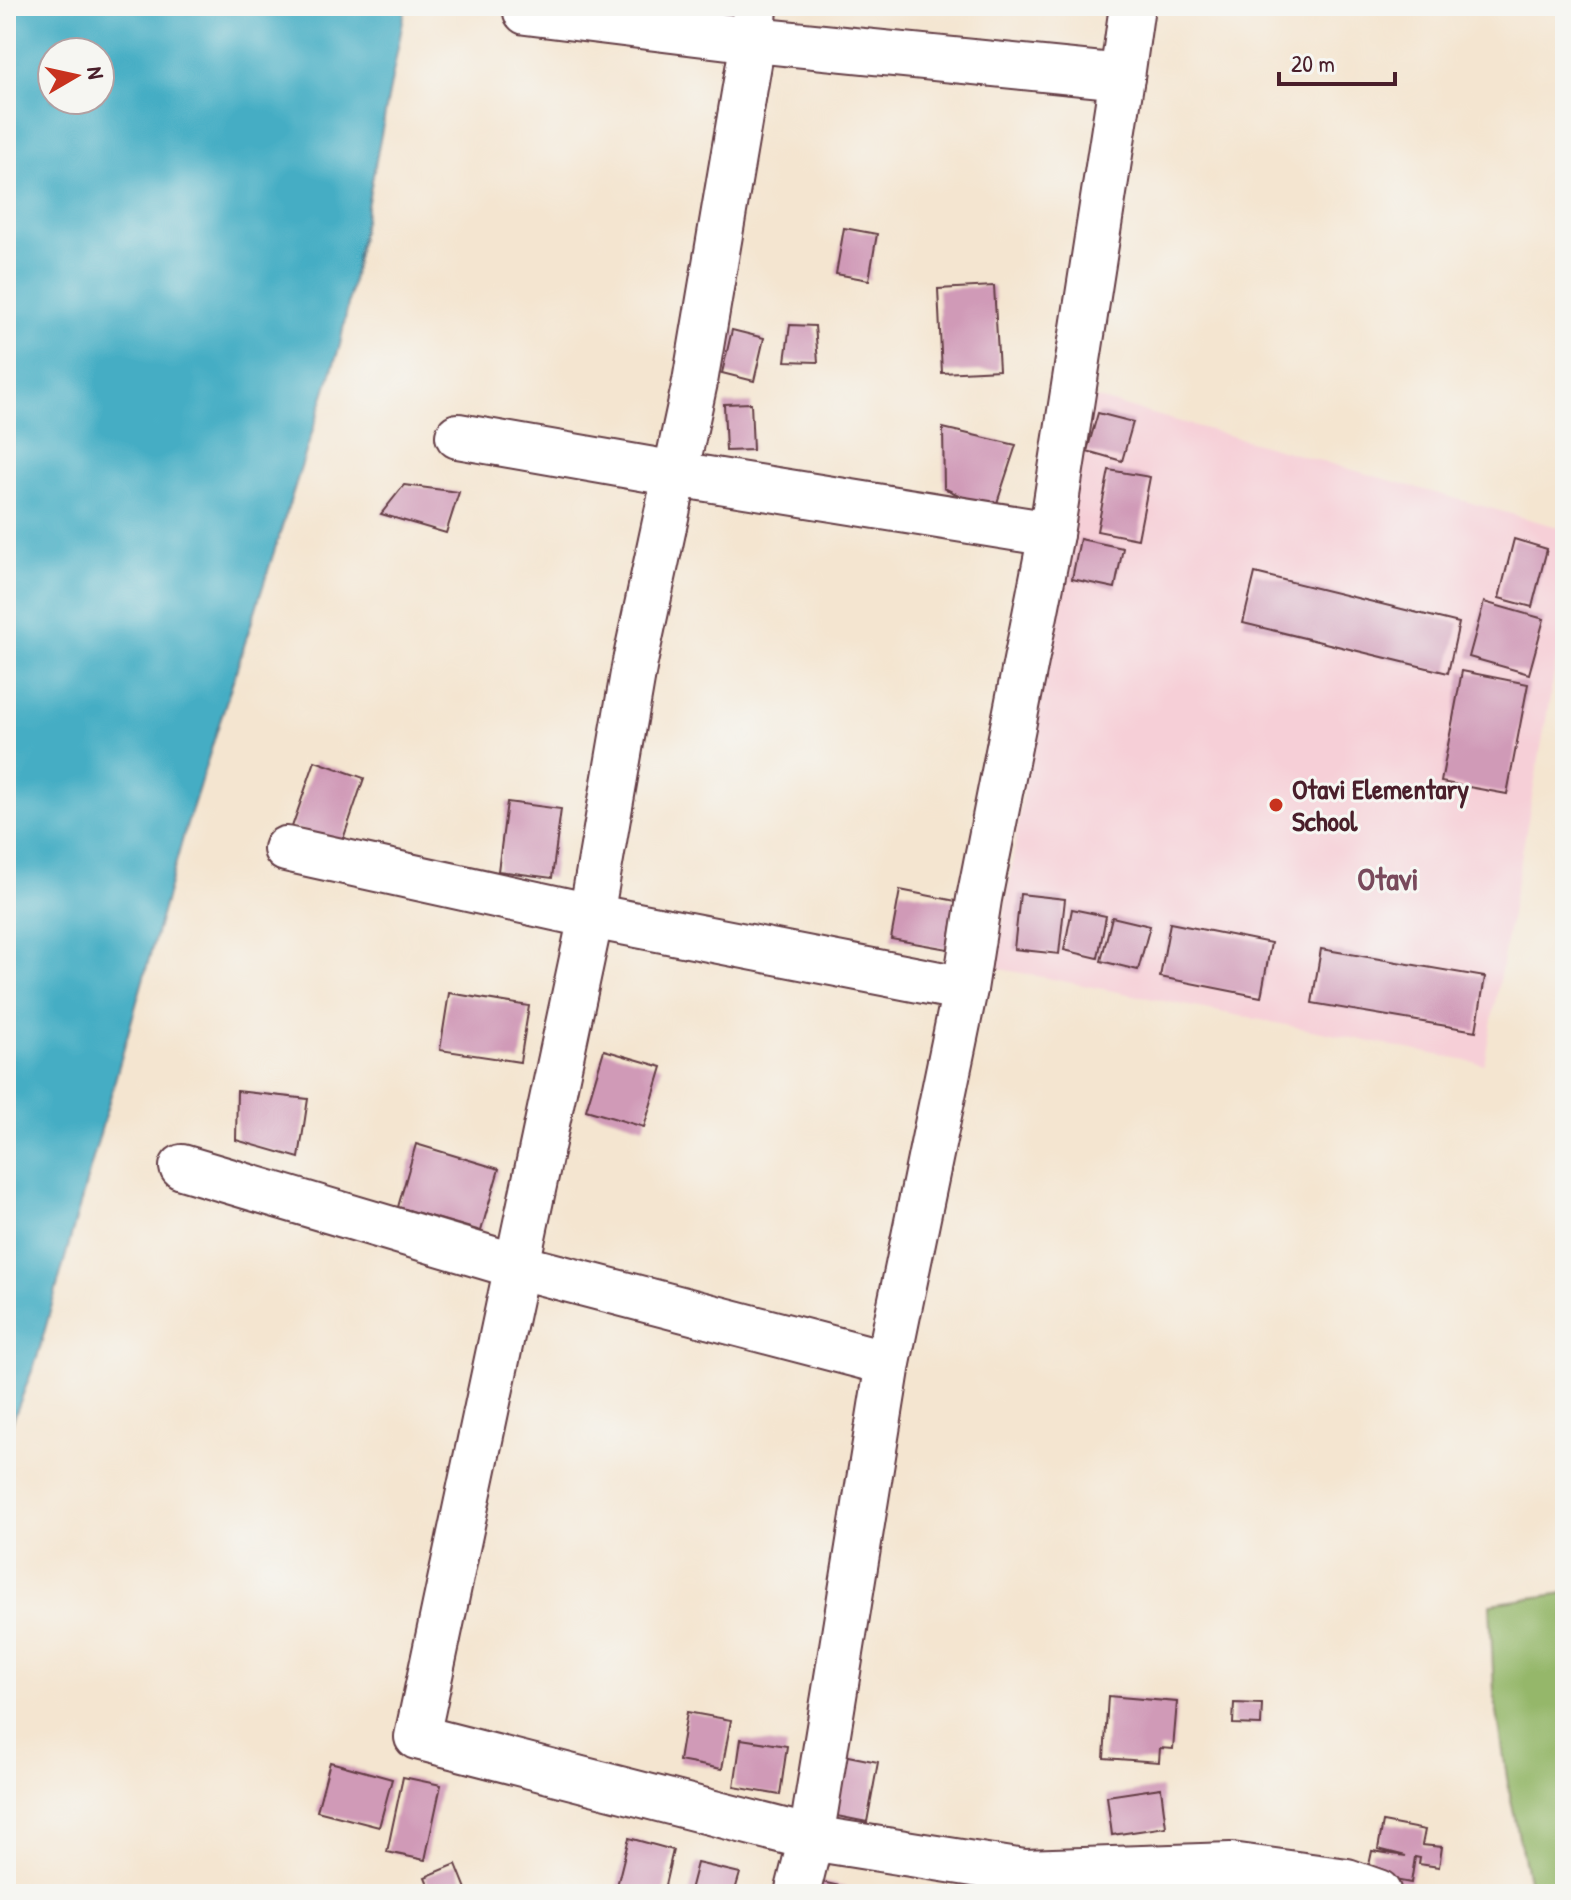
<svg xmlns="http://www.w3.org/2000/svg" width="1571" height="1900" font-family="'Patrick Hand',sans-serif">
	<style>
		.built { fill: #f6cfd7 }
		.forest { fill: #95b76b; stroke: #706b4b; stroke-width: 2 }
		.water { fill: #45adc4; stroke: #486678; stroke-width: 2; fill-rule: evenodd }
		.building { fill: #d09ab7 }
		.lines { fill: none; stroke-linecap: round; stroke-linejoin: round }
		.minor-casing { stroke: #643d44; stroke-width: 48 }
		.minor { stroke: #fff; stroke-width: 44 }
		.poi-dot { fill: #c8321e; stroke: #f6f6f2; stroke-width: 3 }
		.labels { text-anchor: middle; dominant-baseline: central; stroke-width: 6; stroke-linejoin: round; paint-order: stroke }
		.poi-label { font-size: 28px; font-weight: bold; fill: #4a1f2b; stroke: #f6f6f2; text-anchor: start }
		.quarter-label { font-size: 32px; font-weight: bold; fill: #794a5c; stroke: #f6f6f2 }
	</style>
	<rect width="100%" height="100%" fill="#f6f6f2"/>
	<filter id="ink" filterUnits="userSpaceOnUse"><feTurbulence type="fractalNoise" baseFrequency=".0125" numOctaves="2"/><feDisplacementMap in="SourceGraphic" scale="16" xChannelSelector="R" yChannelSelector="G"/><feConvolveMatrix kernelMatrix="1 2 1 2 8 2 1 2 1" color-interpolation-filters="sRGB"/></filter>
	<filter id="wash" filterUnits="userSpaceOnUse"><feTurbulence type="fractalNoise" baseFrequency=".006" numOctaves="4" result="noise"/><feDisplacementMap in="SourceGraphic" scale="32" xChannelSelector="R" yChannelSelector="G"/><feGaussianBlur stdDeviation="1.8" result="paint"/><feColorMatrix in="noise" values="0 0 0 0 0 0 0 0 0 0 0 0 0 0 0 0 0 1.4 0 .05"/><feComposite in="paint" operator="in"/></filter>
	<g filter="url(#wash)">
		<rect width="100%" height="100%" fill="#f4e5d0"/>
		<path class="built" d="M1084,395l481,134v85l-81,450 -488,-96z"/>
		<path class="forest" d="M1565,1593v301h-34l-22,-104 -15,-97 -4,-89z"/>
		<path class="water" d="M6,6h400l-66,339 -156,489 -147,524 -31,80zM52,52h48v48h-48z"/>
		<g id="blocks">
			<g class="building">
				<path d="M844,228l33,6 -8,46 -33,-6z"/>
				<path d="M994,286l5,84 -57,3 -4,-84z"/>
				<path d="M790,325l25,1 3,36 -33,-1z"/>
				<path d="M732,330l32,8 -10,43 -32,-8z"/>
				<path d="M751,403l2,47 -27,1 -2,-47z"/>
				<path d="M1098,413l35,9 -11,39 -35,-10z"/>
				<path d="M943,428l73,17 -22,67 -50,-24z"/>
				<path d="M1109,470l41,7 -12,62 -41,-8z"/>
				<path d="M404,485l55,7 -13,41 -65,-19z"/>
				<path d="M1080,539l43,9 -8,40 -43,-9z"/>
				<path d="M1514,539l33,10 -15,58 -33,-9z"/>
				<path d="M1255,573l204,50 -11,50 -205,-50z"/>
				<path d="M1484,602l60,17 -15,55 -60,-17z"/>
				<path d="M1462,671l66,13 -21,110 -66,-12z"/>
				<path d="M315,761l49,17 -23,67 -49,-18z"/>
				<path d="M507,802l54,7 -9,69 -54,-7z"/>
				<path d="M900,890l56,11 -8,48 -57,-10z"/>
				<path d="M1020,894l45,5 -6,55 -45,-5z"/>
				<path d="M1072,909l34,7 -8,42 -34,-8z"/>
				<path d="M1112,917l38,9 -12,44 -37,-9z"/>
				<path d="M1170,923l101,20 -10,54 -101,-20z"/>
				<path d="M1321,949l164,28 -9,54 -164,-28z"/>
				<path d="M449,993l80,13 -9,56 -80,-12z"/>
				<path d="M604,1050l58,17 -18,60 -58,-17z"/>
				<path d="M237,1091l71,8 -9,59 -63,-18z"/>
				<path d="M416,1144l83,25 -18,62 -83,-24z"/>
				<path d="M1108,1696l69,6 -4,47 -13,-1 -1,14 -55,-4z"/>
				<path d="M1234,1703l28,1 -1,21 -28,-1z"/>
				<path d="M687,1712l44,8 -9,49 -43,-8z"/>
				<path d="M741,1739l46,7 -7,49 -46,-8z"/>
				<path d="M838,1754l40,8 -11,60 -40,-8z"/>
				<path d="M330,1762l62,17 -13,48 -62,-16z"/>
				<path d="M403,1777l38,8 -16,75 -38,-8z"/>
				<path d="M1161,1788l5,39 -54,8 -5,-39z"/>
				<path d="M1383,1822l42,8 -3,15 20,2 -3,20 -20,-3 1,-6 -5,-1 -4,26 -44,-8 5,-24 34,5 -28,-7z"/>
				<path d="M629,1838l44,12 -10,44h-48z"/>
				<path d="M697,1863l43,10 -6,21h-45z"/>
				<path d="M456,1864l12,30h-36l-7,-17z"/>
				<path d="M813,1880l44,10 -1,4h-46z"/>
				<path d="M1490,1885l40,8 -1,1h-41z"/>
			</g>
		</g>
	</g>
	<g filter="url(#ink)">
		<use href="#blocks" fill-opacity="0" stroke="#643d44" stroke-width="2"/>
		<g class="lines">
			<g class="minor-casing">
				<g id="minor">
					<path d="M755,6l-2,34 -58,342 -60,280 -44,254 -174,821 394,101 213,34 207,-7 116,16 31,11 1,2"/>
					<path d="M526,12l227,28 369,37"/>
					<path d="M458,436l218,38 375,60"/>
					<path d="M286,849l305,67 374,73"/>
					<path d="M182,1167l334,99 372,97"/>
					<path d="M797,1894l14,-56 77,-475 77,-374 14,-90 72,-365 71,-457 10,-71"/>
				</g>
			</g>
			<use href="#minor" class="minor"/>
		</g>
	</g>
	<circle class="poi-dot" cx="1276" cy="805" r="8"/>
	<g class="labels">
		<g class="poi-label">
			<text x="1292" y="789">Otavi Elementary<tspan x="1292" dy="32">School</tspan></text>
		</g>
		<g class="quarter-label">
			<text x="1388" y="878">Otavi</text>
		</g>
	</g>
	<rect width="1571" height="1900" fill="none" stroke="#f6f6f2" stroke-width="32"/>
	<g transform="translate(76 76) rotate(81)"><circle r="38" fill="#f6f6f2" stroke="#b1a0a2" stroke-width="2"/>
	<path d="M0-6L14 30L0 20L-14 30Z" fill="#c8321e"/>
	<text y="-12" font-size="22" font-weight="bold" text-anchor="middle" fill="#4a1f2b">N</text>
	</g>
	<path d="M1279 72v12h116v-12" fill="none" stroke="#4a1f2b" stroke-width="4"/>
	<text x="1291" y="72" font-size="24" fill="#4a1f2b" stroke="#f6f6f2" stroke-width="6" paint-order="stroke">20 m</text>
</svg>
